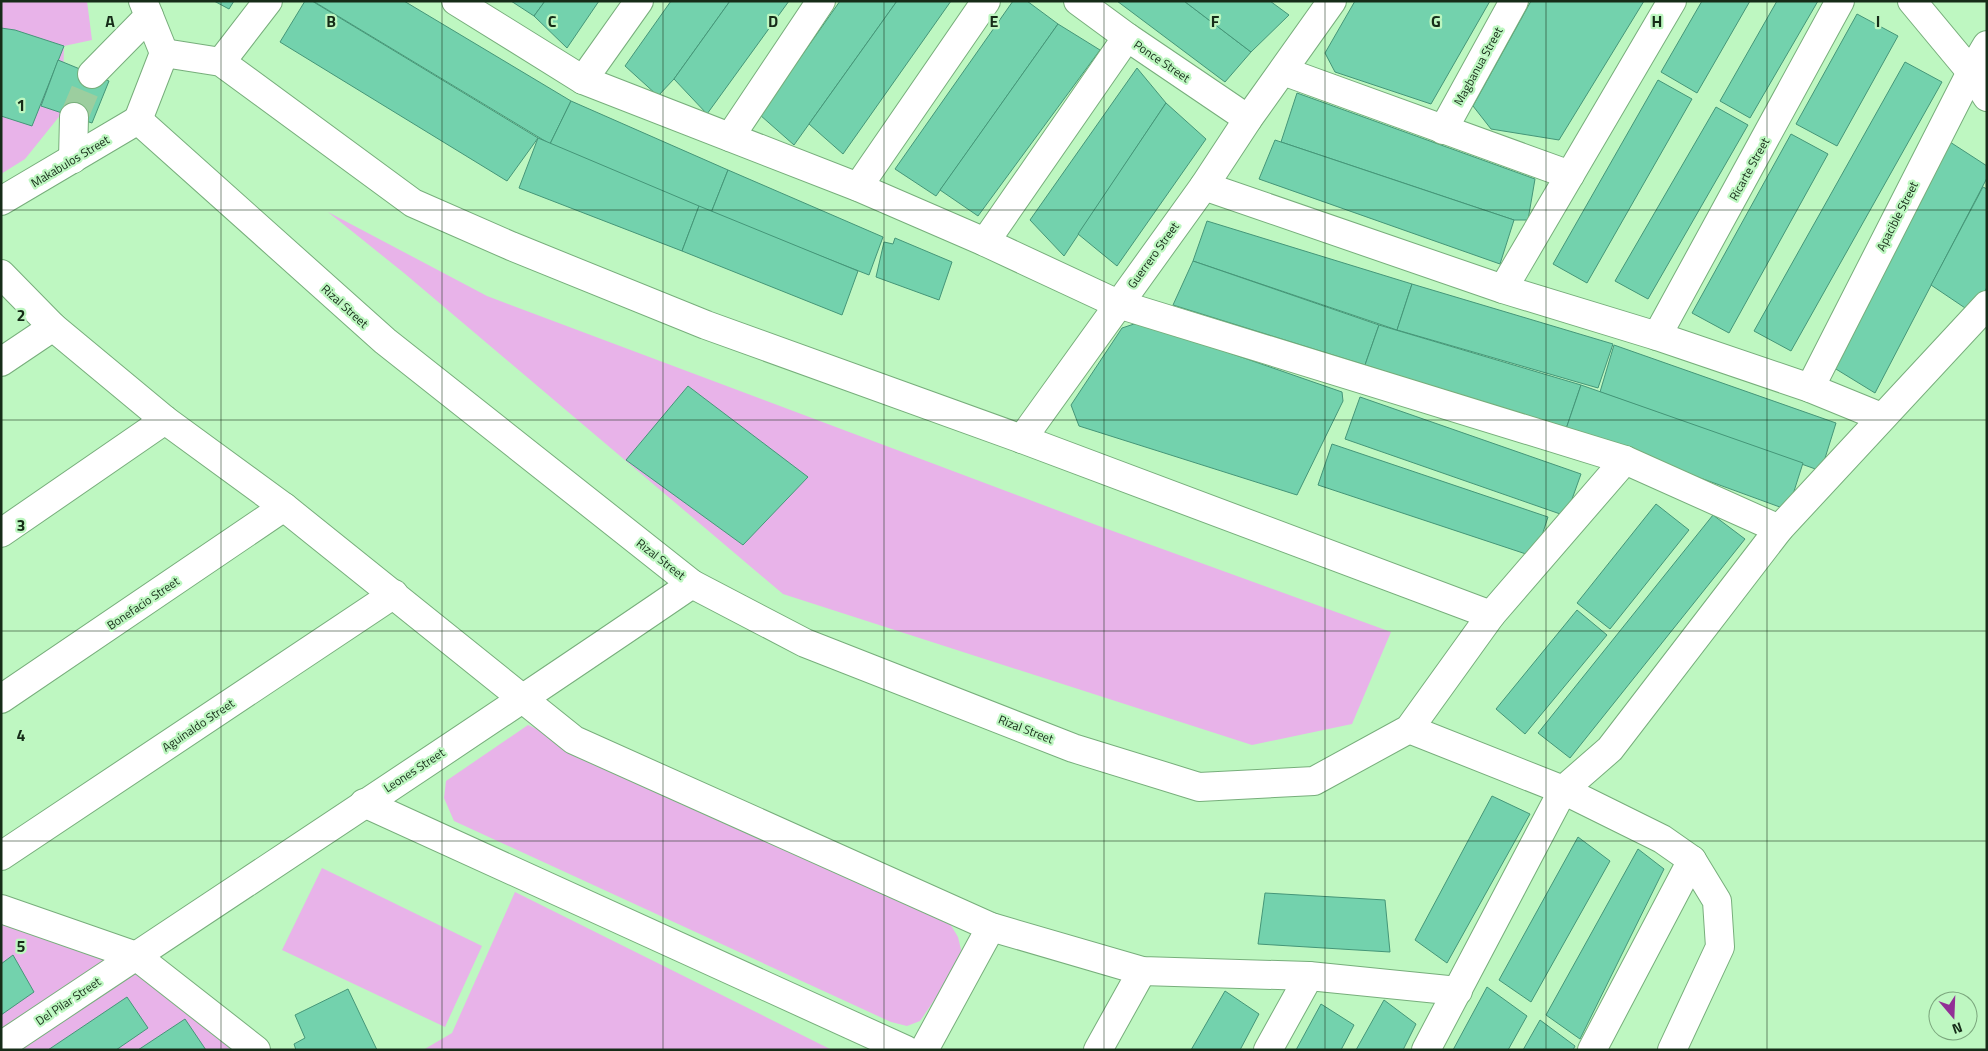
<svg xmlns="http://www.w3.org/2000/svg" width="1988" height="1051" font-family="'Titillium Web',sans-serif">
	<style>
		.green { fill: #e8b3e9 }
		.building { fill: #73d2ad; stroke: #459678 }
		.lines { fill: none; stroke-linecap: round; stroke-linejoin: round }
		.minor-tunnel { stroke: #9cce9f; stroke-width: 28; stroke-dasharray: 28 14; stroke-linecap: butt }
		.minor-casing { stroke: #77ae7b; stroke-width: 30 }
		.minor { stroke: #fff; stroke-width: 28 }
		.grid { fill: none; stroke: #162c18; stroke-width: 1; stroke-opacity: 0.55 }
		.labels { text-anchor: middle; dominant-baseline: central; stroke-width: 4.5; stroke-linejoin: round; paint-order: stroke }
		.street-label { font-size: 12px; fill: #162c18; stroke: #bef7c1 }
		.grid-label { font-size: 16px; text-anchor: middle; font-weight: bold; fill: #162c18; stroke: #bef7c1; stroke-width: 4.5; stroke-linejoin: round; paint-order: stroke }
	</style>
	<rect width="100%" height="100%" fill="#bef7c1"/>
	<g class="green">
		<path d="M1,1h86l5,39 -28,6 -2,67 -37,46 -24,15z"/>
		<path d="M328,212l159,84 612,230 292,106 -39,92 -100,21 -469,-151 -379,-321z"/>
		<path d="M528,725l145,65 273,127 12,20 5,21 -43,63 -13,5 -16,-4 -437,-201 -10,-23 2,-17z"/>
		<path d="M322,868l160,78 -37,81 -163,-77z"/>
		<path d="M515,892l317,158h-409l29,-17z"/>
		<path d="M1,909l135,47 120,94h-255z"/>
	</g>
	<g class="building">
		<path d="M214,1h20l-5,8z"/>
		<path d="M305,1h7l226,137 -31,43 -227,-139z"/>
		<path d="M313,1h91l167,100 -21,43z"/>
		<path d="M511,1h34l-11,15z"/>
		<path d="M545,1h54l-32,47 -33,-32z"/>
		<path d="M671,1h59l-56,78 -16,17 -33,-30z"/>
		<path d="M730,1h59l-82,113 -33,-35z"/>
		<path d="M840,1h57l-103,144 -34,-30z"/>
		<path d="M897,1h54l-108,153 -34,-30z"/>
		<path d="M1013,1h14l31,23 -122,172 -41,-27z"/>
		<path d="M1117,1h67l67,51 -26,30z"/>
		<path d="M1184,1h86l19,14 -38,37z"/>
		<path d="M1355,1h135l-59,103 -96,-32 -10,-19z"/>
		<path d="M1531,1h113l-85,139 -68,-11 -18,-23z"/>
		<path d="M1702,1h48l-53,92 -36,-21z"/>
		<path d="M1777,1h41l-68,117 -30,-17z"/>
		<path d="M1857,14l41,22 -61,110 -41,-22z"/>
		<path d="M1058,24l42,26 -122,166 -38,-26z"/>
		<path d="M1,28l14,2 49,16 -32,80 -31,-10z"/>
		<path d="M58,60l51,21 -17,42 -51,-17z"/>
		<path d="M1905,62l37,20 -151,269 -37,-20z"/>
		<path d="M1137,68l29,35 -102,153 -34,-36z"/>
		<path d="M1658,80l34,19 -105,184 -34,-19z"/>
		<path d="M1297,93l238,86 -7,41h-14l-233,-78z"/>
		<path d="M571,101l157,69 -17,43 -161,-69z"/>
		<path d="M1166,103l40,36 -89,127 -39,-32z"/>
		<path d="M1716,107l32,18 -100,174 -33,-18z"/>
		<path d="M1791,134l37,20 -99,179 -37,-20z"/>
		<path d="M538,138l161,68 -17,45 -163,-63z"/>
		<path d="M1275,140l239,80 -14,44 -241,-85z"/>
		<path d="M1950,142l37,24v12l-112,215 -44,-27z"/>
		<path d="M728,170l155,67 -14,38 -158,-62z"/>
		<path d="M1983,187l4,2v98l-13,27 -43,-29z"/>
		<path d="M699,206l159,65 -16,44 -160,-64z"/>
		<path d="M1207,221l205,63 -15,46 -204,-69z"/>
		<path d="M895,238l57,24 -13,38 -63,-23 8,-35 9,2z"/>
		<path d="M1193,261l186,64 -14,40 -192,-60z"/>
		<path d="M1412,284l201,60 -15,44 -201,-58z"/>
		<path d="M1134,324h12l196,68 1,9 -46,94 -218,-69 -8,-21 51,-77z"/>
		<path d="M1379,325l202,60 -15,44 -201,-64z"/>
		<path d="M1614,345l222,78 -15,48 -221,-79z"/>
		<path d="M1581,385l222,78 -15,47 -222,-81z"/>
		<path d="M688,386l120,91 -65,68 -117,-85z"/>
		<path d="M1360,397l221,77 -15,42 -221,-77z"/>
		<path d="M1332,444l216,73 -13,40 -217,-72z"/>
		<path d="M1656,504l33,26 -79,99 -33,-26z"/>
		<path d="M1713,515l32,24 -175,219 -32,-25z"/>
		<path d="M1577,610l30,25 -82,99 -29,-25z"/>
		<path d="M1492,796l38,18 -83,149 -32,-23z"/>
		<path d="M1578,837l32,24 -79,141 -32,-22z"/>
		<path d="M1638,849l26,20 -84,170 -34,-24z"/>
		<path d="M1265,893l120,7 5,52 -132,-8z"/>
		<path d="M13,955l21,37 -33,23v-51z"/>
		<path d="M1487,987l40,29 -19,34h-55z"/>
		<path d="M348,989l29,61h-81l-2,-6 11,-6 -10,-23z"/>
		<path d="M1225,991l34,23 -19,36h-49z"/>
		<path d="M127,997l21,31 -32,22h-68z"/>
		<path d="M1384,1000l32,24 -13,26h-47z"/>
		<path d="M1321,1004l33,21 -13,25h-45z"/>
		<path d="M185,1019l21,31h-68z"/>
		<path d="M1540,1020l35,26 -2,4h-50z"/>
	</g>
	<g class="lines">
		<path class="minor-tunnel" d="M74,117l18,-43"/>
		<g class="minor-casing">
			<g id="minor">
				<path d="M456,1l127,79 275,107 127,55 133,62 507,156 154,69"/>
				<path d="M1078,1l49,36 121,82"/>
				<path d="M1912,1l59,71 16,25"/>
				<path d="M164,53l57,9 192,141 98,43 195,79 316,114 469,176"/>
				<path d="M221,62l47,-61"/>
				<path d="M1283,71l287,104"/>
				<path d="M92,74l57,-58"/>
				<path d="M583,80l56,-79"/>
				<path d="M138,120l247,221 307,243 113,59 268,105 126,39 115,-6 95,-52 82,-114 134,-155"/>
				<path d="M138,120l26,-67 -21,-52"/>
				<path d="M1443,130l71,-129"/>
				<path d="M730,137l91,-136"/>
				<path d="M73,159l1,-42"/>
				<path d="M1204,186l299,103 154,47 153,52 71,29"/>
				<path d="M858,187l128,-186"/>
				<path d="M1,201l137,-81"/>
				<path d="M985,242l142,-205"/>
				<path d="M1,274l52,53 112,93 119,87 290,233 417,187 151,44 167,5 149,15"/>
				<path d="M1503,289l169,-288"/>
				<path d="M1657,336l183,-335"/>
				<path d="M1,362l52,-35"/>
				<path d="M1810,388l161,-316 16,-27"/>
				<path d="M1022,439l182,-253 44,-67 84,-118"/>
				<path d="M1,533l164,-113"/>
				<path d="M1,699l283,-192"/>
				<path d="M1409,729l154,61 99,49 30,21 25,41 3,46 -48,103"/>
				<path d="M364,803l542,247"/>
				<path d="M1,856l393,-262"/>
				<path d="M1,909l135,47 120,94"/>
				<path d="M1,1046c230,-154 463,-306 691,-462"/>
				<path d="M924,1050l67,-123"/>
				<path d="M1098,1050l44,-79"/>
				<path d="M1268,1050l41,-74"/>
				<path d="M1426,1050l137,-260 47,-41 169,-220 208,-224"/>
				<path d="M1592,1050l100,-190"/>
			</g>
		</g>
		<use href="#minor" class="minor"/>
	</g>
	<path class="grid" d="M221,1v1049M442,1v1049M663,1v1049M884,1v1049M1104,1v1049M1325,1v1049M1546,1v1049M1767,1v1049M1,210h1986M1,420h1986M1,631h1986M1,841h1986"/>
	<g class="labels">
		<g class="street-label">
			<text transform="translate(1162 61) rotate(34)">Ponce Street</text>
			<text transform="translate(1478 66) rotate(-61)">Magbanua Street</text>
			<text transform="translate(70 161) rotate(-31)">Makabulos Street</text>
			<text transform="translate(1749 169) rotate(-61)">Ricarte Street</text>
			<text transform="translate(1897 216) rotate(-63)">Apacible Street</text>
			<text transform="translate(1153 255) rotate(-54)">Guerrero Street</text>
			<text transform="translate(345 306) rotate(42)">Rizal Street</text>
			<text transform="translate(661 559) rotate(38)">Rizal Street</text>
			<text transform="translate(143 603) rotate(-34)">Bonefacio Street</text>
			<text transform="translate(198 725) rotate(-34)">Aguinaldo Street</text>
			<text transform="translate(1026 729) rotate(21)">Rizal Street</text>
			<text transform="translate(414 770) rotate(-33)">Leones Street</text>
			<text transform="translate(68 1001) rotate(-34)">Del Pilar Street</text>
		</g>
	</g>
	<g class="grid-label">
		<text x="110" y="27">A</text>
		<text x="331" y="27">B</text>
		<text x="552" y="27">C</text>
		<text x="773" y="27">D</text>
		<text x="994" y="27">E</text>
		<text x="1215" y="27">F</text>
		<text x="1436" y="27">G</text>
		<text x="1657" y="27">H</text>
		<text x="1878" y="27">I</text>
		<text x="21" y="111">1</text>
		<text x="21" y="321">2</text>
		<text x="21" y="531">3</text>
		<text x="21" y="741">4</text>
		<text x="21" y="952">5</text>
	</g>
	<rect width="1988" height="1051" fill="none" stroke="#162c18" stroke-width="5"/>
	<g transform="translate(1953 1016) rotate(161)"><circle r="24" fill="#bef7c1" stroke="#7ba67d"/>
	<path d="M0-4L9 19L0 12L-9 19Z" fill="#922f96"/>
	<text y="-8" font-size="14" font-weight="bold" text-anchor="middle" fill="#162c18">N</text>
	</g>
</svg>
